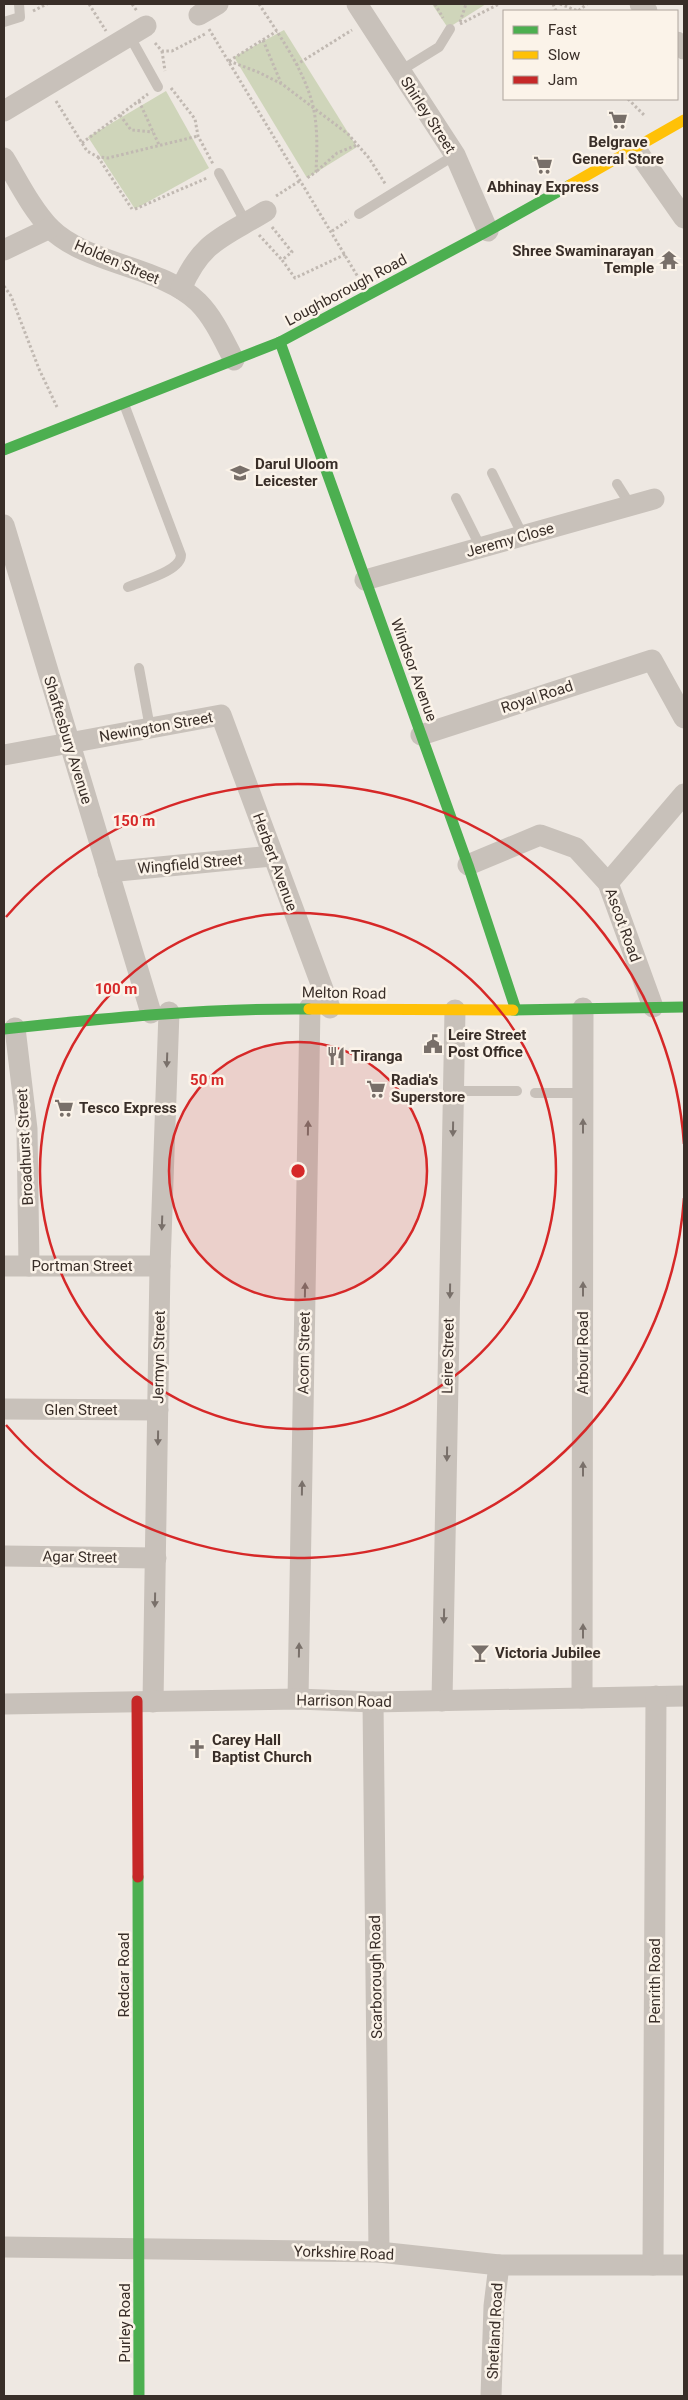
<svg xmlns="http://www.w3.org/2000/svg" width="688" height="2400" font-family="Roboto,sans-serif">
	<style>
		.green { fill: #cfd5ba }
		.lines { fill: none; stroke-linecap: round; stroke-linejoin: round }
		.path { stroke: #c1b9b2; stroke-width: 3; stroke-dasharray: 2.5 2.5; stroke-linecap: butt }
		.lane { stroke: #c8c1ba; stroke-width: 10 }
		.street { stroke: #c8c1ba; stroke-width: 21 }
		.fast { stroke: #4caf50; stroke-width: 11 }
		.slow { stroke: #ffc107; stroke-width: 11 }
		.jam { stroke: #c62828; stroke-width: 11 }
		.oneway { fill: #79706a }
		.ring { fill: none; stroke: #d62828; stroke-width: 2.5 }
		.labels { text-anchor: middle; dominant-baseline: central; stroke-width: 5; stroke-linejoin: round; paint-order: stroke }
		.street-label { font-size: 15px; fill: #392e28; stroke: #fbf3e9 }
		.poi-label { font-size: 15px; font-weight: bold; fill: #392e28; stroke: #fbf3e9; text-anchor: start }
		.centre { fill: #d62828; stroke: #fbf3e9; stroke-width: 2.5 }
		.ring-label { font-size: 15px; text-anchor: middle; font-weight: bold; fill: #d62828; stroke: #fbf3e9; stroke-width: 5; stroke-linejoin: round; paint-order: stroke }
	</style>
	<rect width="100%" height="100%" fill="#eee8e2"/>
	<g class="green">
		<path d="M432,4h54l-38,24z"/>
		<path d="M284,30l73,117 -50,31 -73,-121z"/>
		<path d="M166,91l43,77 -74,41 -47,-72z"/>
	</g>
	<g class="lines">
		<g class="path">
			<path d="M89,4l17,27"/>
			<path d="M132,4l5,7"/>
			<path d="M259,4c20,31 45,65 54,102 5,22 4,44 3,66l-9,6"/>
			<path d="M435,4l8,14"/>
			<path d="M553,4l3,7"/>
			<path d="M560,4l18,7 9,-7"/>
			<path d="M33,11l14,-7"/>
			<path d="M460,22l6,-18"/>
			<path d="M460,24l39,-20"/>
			<path d="M209,29l149,248"/>
			<path d="M263,40l18,43"/>
			<path d="M155,43l7,8h10l33,-17"/>
			<path d="M162,51l3,20"/>
			<path d="M229,61l29,11 24,12 66,50 21,24 17,27"/>
			<path d="M229,61l48,-30"/>
			<path d="M296,65l56,-35"/>
			<path d="M171,88l24,31 3,17 15,28"/>
			<path d="M628,99l17,17"/>
			<path d="M56,101l31,50 11,6 10,1 90,-22"/>
			<path d="M139,101l20,44"/>
			<path d="M120,115l11,15 22,2"/>
			<path d="M82,143l66,-49"/>
			<path d="M98,157l34,52"/>
			<path d="M317,171l20,-18 20,-8"/>
			<path d="M276,196l25,-16"/>
			<path d="M135,209l72,-31"/>
			<path d="M272,227l20,25 -10,8 13,18 51,-24"/>
			<path d="M332,231l17,-11"/>
			<path d="M259,235l23,25"/>
			<path d="M4,286l7,10 28,73 18,38"/>
		</g>
		<g class="lane">
			<path d="M4,22l16,-5 -1,-13"/>
			<path d="M129,35l29,52"/>
			<path d="M400,71l39,-24 11,-18"/>
			<path d="M219,173l27,50"/>
			<path d="M359,214l96,-59"/>
			<path d="M124,404l57,151c0,16 -39,26 -53,32"/>
			<path d="M492,473l31,63"/>
			<path d="M617,484l14,22"/>
			<path d="M456,498l25,50"/>
			<path d="M139,668l11,60"/>
			<path d="M454,1091h63"/>
			<path d="M535,1093h48"/>
		</g>
		<g class="street">
			<path d="M357,4l98,151 33,76"/>
			<path d="M640,4l7,7"/>
			<path d="M199,15l19,-11"/>
			<path d="M677,42l7,7"/>
			<path d="M4,111l142,-85"/>
			<path d="M635,148l49,70"/>
			<path d="M4,158c14,23 27,50 46,70 37,37 111,38 148,74 16,16 26,39 36,58"/>
			<path d="M4,250l46,-22"/>
			<path d="M181,289c21,-49 43,-52 85,-78"/>
			<path d="M4,525l147,488"/>
			<path d="M365,580l289,-81"/>
			<path d="M421,735l231,-75 32,58"/>
			<path d="M4,755l217,-40 109,293"/>
			<path d="M468,865l72,-30 36,13 32,35 45,124"/>
			<path d="M108,872l164,-16"/>
			<path d="M608,883l76,-89"/>
			<path d="M15,1028l12,101 2,137"/>
			<path d="M4,1266h156"/>
			<path d="M4,1409l154,1"/>
			<path d="M4,1556l152,2"/>
			<path d="M582,1698l1,-690"/>
			<path d="M298,1699l12,-692"/>
			<path d="M442,1701l13,-691"/>
			<path d="M153,1702l7,-436 9,-254"/>
			<path d="M373,1702l6,550"/>
			<path d="M4,1704l294,-5 75,3 311,-6"/>
			<path d="M4,2247l375,5 120,13h185"/>
			<path d="M653,2265l3,-569"/>
			<path d="M491,2396l3,-90 5,-41"/>
		</g>
		<g class="fast">
			<path d="M280,342l188,523 48,145"/>
			<path d="M4,450l276,-108 208,-111 82,-46"/>
			<path d="M513,1010l171,-3"/>
			<path d="M4,1029c103,-11 202,-21 305,-20"/>
			<path d="M138,1877l1,519"/>
		</g>
		<g class="slow">
			<path d="M570,185l114,-65"/>
			<path d="M309,1009l204,1"/>
		</g>
		<path class="jam" d="M137,1701l1,176"/>
	</g>
	<defs><path id="oneway-solid" d="M-6-.8H1V-3.2L6.5 0L1 3.2V.8H-6Z" transform="scale(1.25)"/></defs>
	<g class="oneway">
		<use href="#oneway-solid" transform="translate(167 1060) rotate(92)"/>
		<use href="#oneway-solid" transform="translate(583 1126) rotate(-90)"/>
		<use href="#oneway-solid" transform="translate(308 1128) rotate(-89)"/>
		<use href="#oneway-solid" transform="translate(453 1129) rotate(91)"/>
		<use href="#oneway-solid" transform="translate(162 1223) rotate(92)"/>
		<use href="#oneway-solid" transform="translate(583 1289) rotate(-90)"/>
		<use href="#oneway-solid" transform="translate(305 1290) rotate(-89)"/>
		<use href="#oneway-solid" transform="translate(450 1291) rotate(91)"/>
		<use href="#oneway-solid" transform="translate(158 1438) rotate(91)"/>
		<use href="#oneway-solid" transform="translate(447 1454) rotate(91)"/>
		<use href="#oneway-solid" transform="translate(583 1469) rotate(-90)"/>
		<use href="#oneway-solid" transform="translate(302 1488) rotate(-89)"/>
		<use href="#oneway-solid" transform="translate(155 1600) rotate(91)"/>
		<use href="#oneway-solid" transform="translate(444 1616) rotate(91)"/>
		<use href="#oneway-solid" transform="translate(583 1631) rotate(-90)"/>
		<use href="#oneway-solid" transform="translate(299 1650) rotate(-89)"/>
	</g>
	<circle cx="298" cy="1171" r="129" fill="#d62828" fill-opacity=".12"/>
	<g class="ring">
		<circle cx="298" cy="1171" r="129"/>
		<circle cx="298" cy="1171" r="258"/>
		<path d="M684 1198A387 387 0 0 1 6 1425M6 917A387 387 0 0 1 684 1144"/>
	</g>
	<defs>
		<g id="supermarket-bare" transform="scale(1.5)"><path d="M-6-5.5h2.5l.6 2H6L4.5 2H-2.5L-4.4-4H-6ZM-1.5 3.2a1.3 1.3 0 1 0 .1 0ZM3 3.2a1.3 1.3 0 1 0 .1 0Z" fill="#786f69" stroke="#fbf3e9" stroke-width="2.5" paint-order="stroke"/></g>
		<g id="temple-bare" transform="scale(1.5)"><path d="M0-6L5-2H3V0L6.5 2.5H4V6H1.5V3h-3V6H-4V2.5H-6.5L-3 0V-2H-5Z" fill="#786f69" stroke="#fbf3e9" stroke-width="2.5" paint-order="stroke"/></g>
		<g id="school-bare" transform="scale(1.5)"><path d="M0-5L7-2L0 1L-7-2ZM-4 1L0 2.5L4 1V4Q0 6-4 4Z" fill="#786f69" stroke="#fbf3e9" stroke-width="2.5" paint-order="stroke"/></g>
		<g id="civic-bare" transform="scale(1.5)"><path d="M-.6-6.5H3V-4.5H.6V-3L4-1V1h2V6H-6V1h2V-1L-.6-3ZM-1.2 2.5V6h2.4V2.5Z" fill="#786f69" stroke="#fbf3e9" stroke-width="2.5" paint-order="stroke"/></g>
		<g id="restaurant-bare" transform="scale(1.5)"><path d="M-5-6h1v4h1v-4h1v4h1v-4h1v5L-1.5 .5V6h-2V.5L-5-1ZM5-6V6H3V1.5H1.5Q1.5-4 5-6Z" fill="#786f69" stroke="#fbf3e9" stroke-width="2.5" paint-order="stroke"/></g>
		<g id="bar-bare" transform="scale(1.5)"><path d="M-6-5H6L.8 .8V4.5H3.5V6h-7V4.5H-.8V.8Z" fill="#786f69" stroke="#fbf3e9" stroke-width="2.5" paint-order="stroke"/></g>
		<g id="church-bare" transform="scale(1.5)"><path d="M-1.2-6h2.4v3.5h3.3v2.4h-3.3V6h-2.4V-.1h-3.3v-2.4h3.3Z" fill="#786f69" stroke="#fbf3e9" stroke-width="2.5" paint-order="stroke"/></g>
	</defs>
	<g fill-rule="evenodd">
		<use href="#supermarket-bare" x="618" y="120"/>
		<use href="#supermarket-bare" x="543" y="165"/>
		<use href="#temple-bare" x="669" y="260"/>
		<use href="#school-bare" x="240" y="473"/>
		<use href="#civic-bare" x="433" y="1044"/>
		<use href="#restaurant-bare" x="336" y="1056"/>
		<use href="#supermarket-bare" x="376" y="1089"/>
		<use href="#supermarket-bare" x="64" y="1108"/>
		<use href="#bar-bare" x="480" y="1653"/>
		<use href="#church-bare" x="197" y="1749"/>
	</g>
	<g class="labels">
		<g class="street-label">
			<text transform="translate(428 115) rotate(57)">Shirley Street</text>
			<text transform="translate(117 262) rotate(23)">Holden Street</text>
			<text transform="translate(346 290) rotate(-28)">Loughborough Road</text>
			<text transform="translate(510 540) rotate(-16)">Jeremy Close</text>
			<text transform="translate(414 670) rotate(70)">Windsor Avenue</text>
			<text transform="translate(537 697) rotate(-18)">Royal Road</text>
			<text transform="translate(156 727) rotate(-10)">Newington Street</text>
			<text transform="translate(68 740) rotate(73)">Shaftesbury Avenue</text>
			<text transform="translate(275 862) rotate(70)">Herbert Avenue</text>
			<text transform="translate(190 864) rotate(-5)">Wingfield Street</text>
			<text transform="translate(623 925) rotate(70)">Ascot Road</text>
			<text transform="translate(344 993) rotate(1)">Melton Road</text>
			<text transform="translate(25 1147) rotate(-93)">Broadhurst Street</text>
			<text x="82" y="1266">Portman Street</text>
			<text transform="translate(304 1353) rotate(-89)">Acorn Street</text>
			<text transform="translate(583 1353) rotate(-90)">Arbour Road</text>
			<text transform="translate(448 1356) rotate(-89)">Leire Street</text>
			<text transform="translate(159 1357) rotate(-89)">Jermyn Street</text>
			<text x="81" y="1410">Glen Street</text>
			<text transform="translate(80 1557) rotate(1)">Agar Street</text>
			<text transform="translate(344 1701) rotate(1)">Harrison Road</text>
			<text transform="translate(124 1975) rotate(-90)">Redcar Road</text>
			<text transform="translate(376 1977) rotate(-91)">Scarborough Road</text>
			<text transform="translate(655 1981) rotate(-90)">Penrith Road</text>
			<text transform="translate(344 2253) rotate(2)">Yorkshire Road</text>
			<text transform="translate(125 2323) rotate(-90)">Purley Road</text>
			<text transform="translate(495 2331) rotate(-87)">Shetland Road</text>
		</g>
		<g class="poi-label">
			<text x="618" y="142" text-anchor="middle">Belgrave<tspan x="618" dy="17">General Store</tspan></text>
			<text x="543" y="187" text-anchor="middle">Abhinay Express</text>
			<text x="654" y="251" text-anchor="end">Shree Swaminarayan<tspan x="654" dy="17">Temple</tspan></text>
			<text x="255" y="464">Darul Uloom<tspan x="255" dy="17">Leicester</tspan></text>
			<text x="448" y="1035">Leire Street<tspan x="448" dy="17">Post Office</tspan></text>
			<text x="351" y="1056">Tiranga</text>
			<text x="391" y="1080">Radia's<tspan x="391" dy="17">Superstore</tspan></text>
			<text x="79" y="1108">Tesco Express</text>
			<text x="495" y="1653">Victoria Jubilee</text>
			<text x="212" y="1740">Carey Hall<tspan x="212" dy="17">Baptist Church</tspan></text>
		</g>
	</g>
	<circle cx="298" cy="1171" r="8" class="centre"/>
	<g class="ring-label">
		<text x="134" y="826">150 m</text>
		<text x="116" y="994">100 m</text>
		<text x="207" y="1085">50 m</text>
	</g>
	<rect width="688" height="2400" fill="none" stroke="#392e28" stroke-width="10"/>
	<rect x="503" y="10" width="175" height="90" fill="#fbf3e9" stroke="#ada49c"/>
	<rect x="513" y="26" width="25" height="8" fill="#4caf50" stroke="#ada49c"/>
	<text x="548" y="35" font-size="15" fill="#392e28">Fast</text>
	<rect x="513" y="51" width="25" height="8" fill="#ffc107" stroke="#ada49c"/>
	<text x="548" y="60" font-size="15" fill="#392e28">Slow</text>
	<rect x="513" y="76" width="25" height="8" fill="#c62828" stroke="#ada49c"/>
	<text x="548" y="85" font-size="15" fill="#392e28">Jam</text>
</svg>
